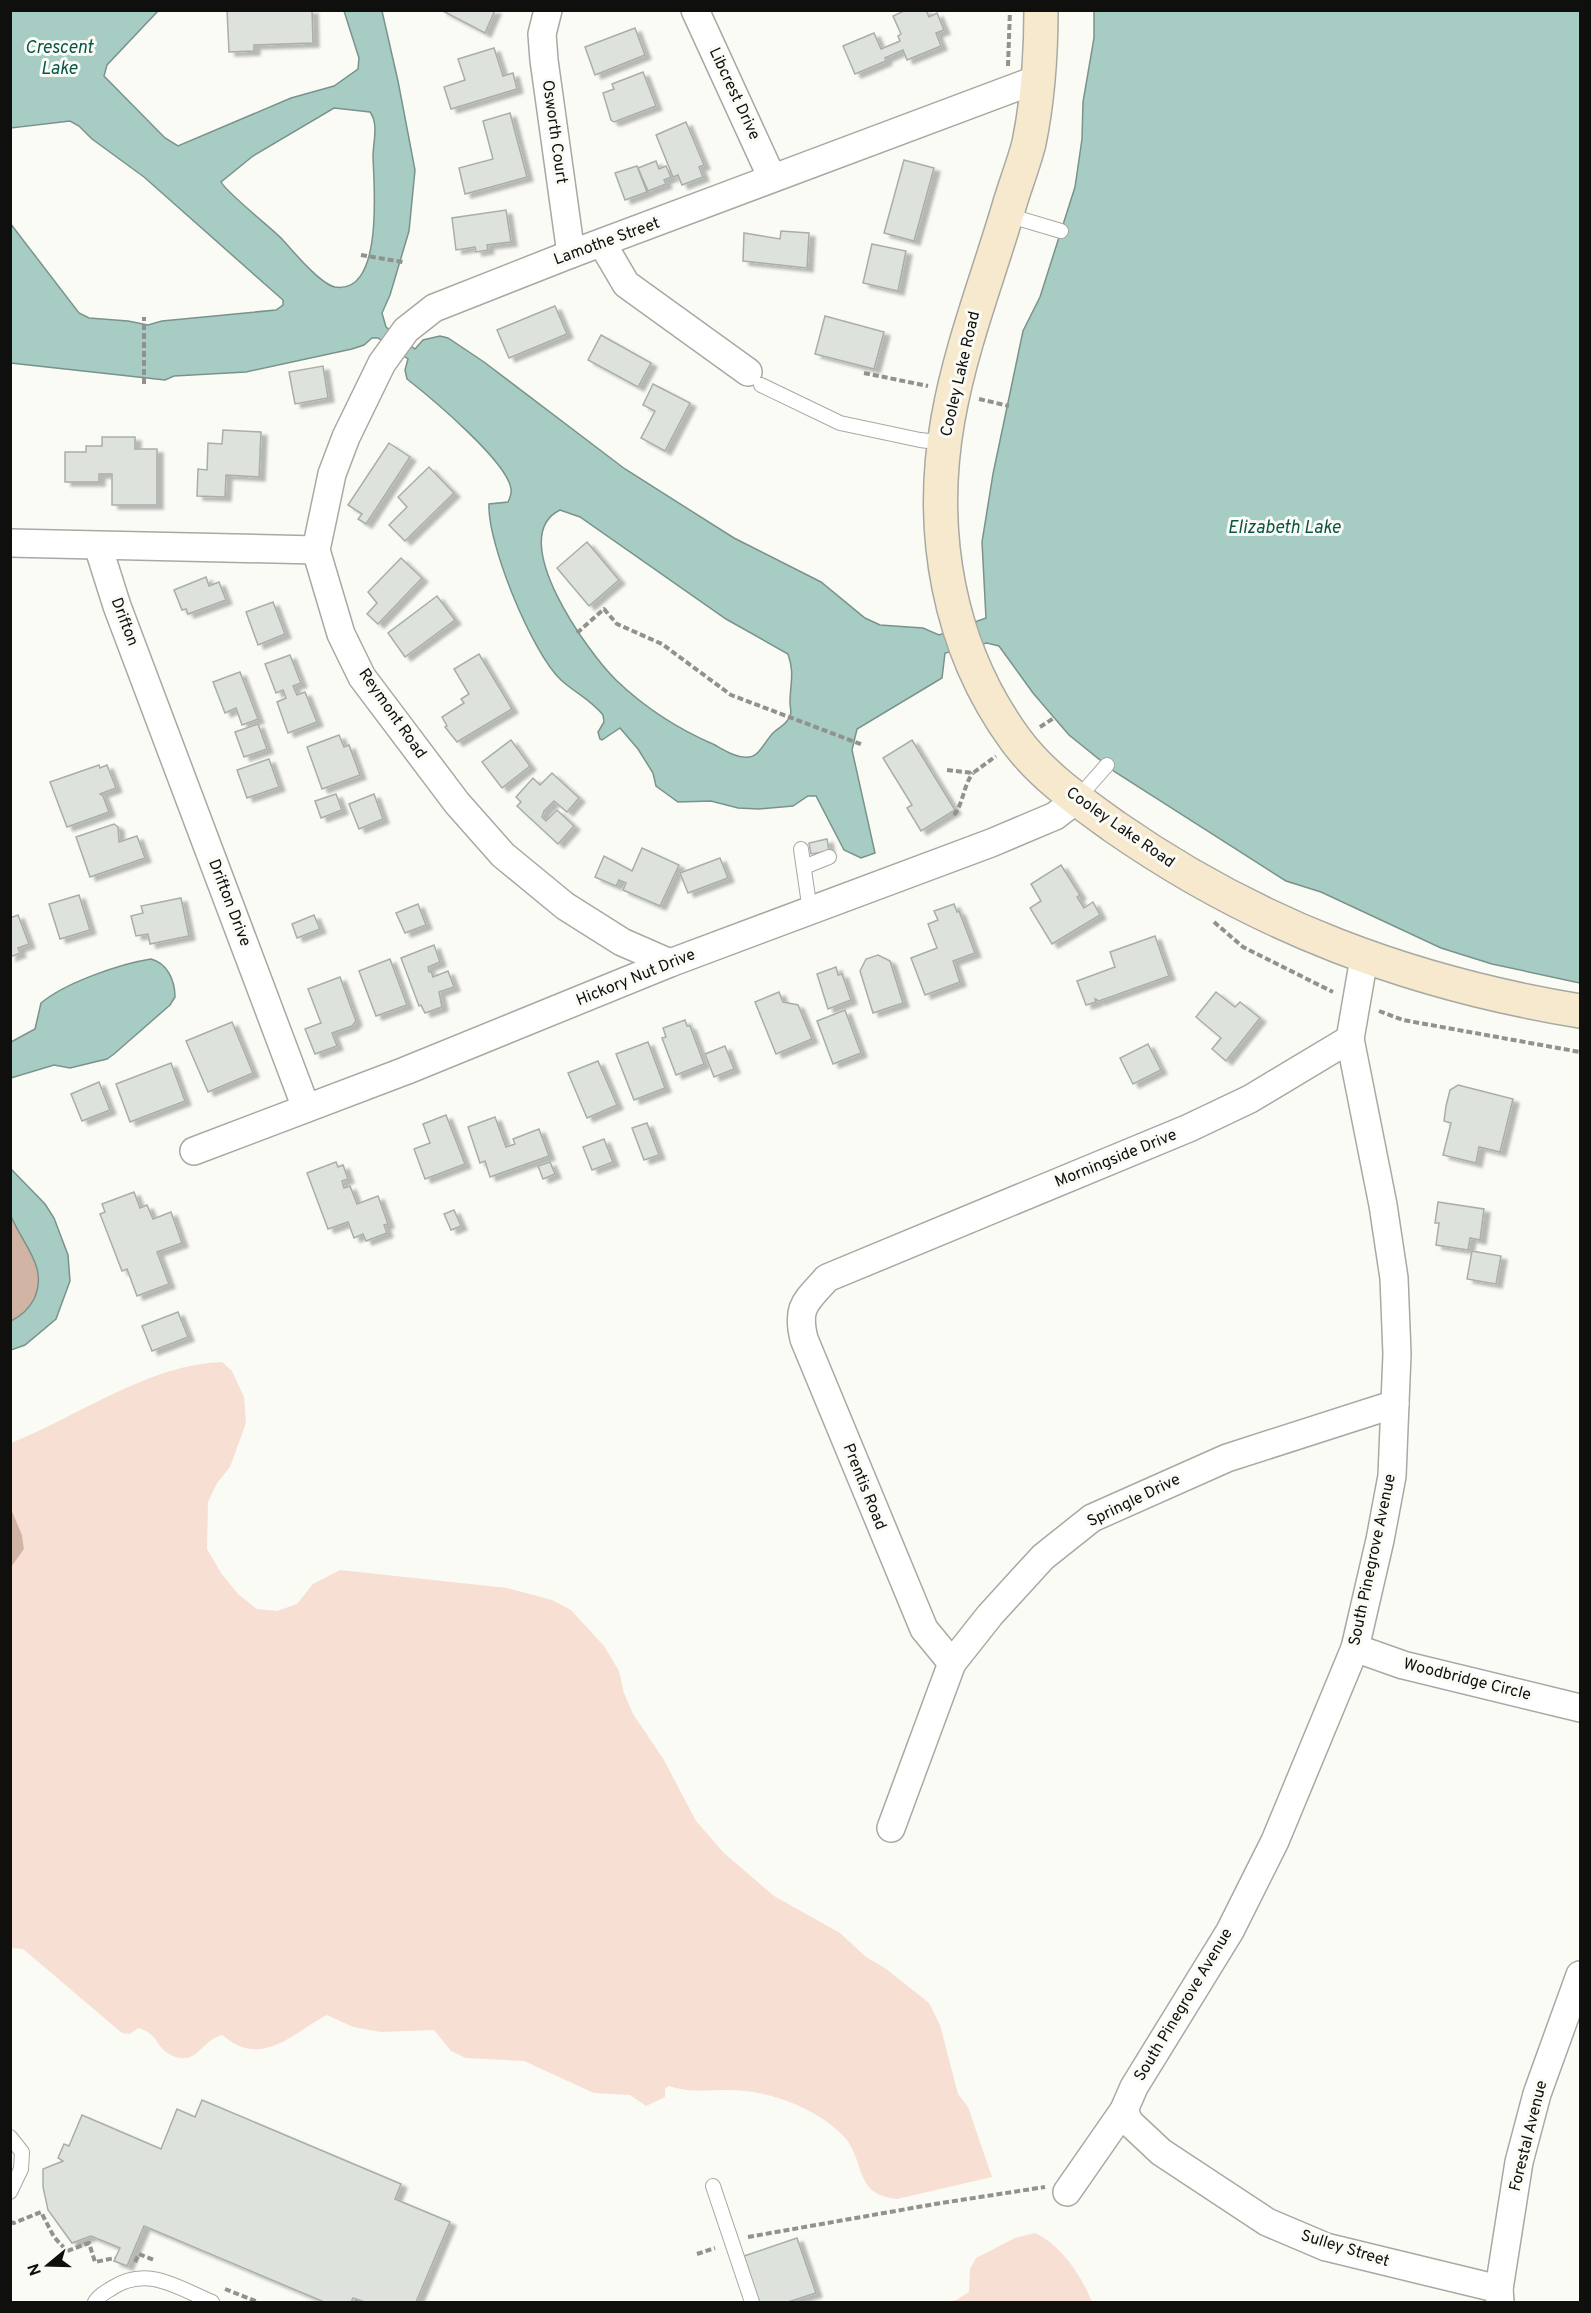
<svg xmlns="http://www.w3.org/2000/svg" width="1591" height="2313" font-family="Overpass,sans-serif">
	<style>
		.green { fill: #f7dfd3 }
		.forest { fill: #d2b4a4 }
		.water { fill: #a7ccc3; stroke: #79938c; stroke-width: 1.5; fill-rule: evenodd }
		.building { fill: #dde2dd; stroke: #aaaeaa; stroke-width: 1.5; filter: url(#shadow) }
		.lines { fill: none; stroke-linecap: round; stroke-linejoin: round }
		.lane-casing { stroke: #a8a9a3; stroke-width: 16 }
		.street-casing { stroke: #a8a9a3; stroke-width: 30 }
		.secondary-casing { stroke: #a8a9a3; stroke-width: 36 }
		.path { stroke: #91918d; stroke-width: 4; stroke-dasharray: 6 3; stroke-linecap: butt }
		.lane { stroke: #fff; stroke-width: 14 }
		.street { stroke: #fff; stroke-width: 27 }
		.secondary { stroke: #f7e9cd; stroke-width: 33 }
		.labels { text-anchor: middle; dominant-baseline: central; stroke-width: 6; stroke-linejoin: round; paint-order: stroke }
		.street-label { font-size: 16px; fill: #0f0f0d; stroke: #fafbf5 }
		.water-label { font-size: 18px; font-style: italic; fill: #075448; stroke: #fafbf5 }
	</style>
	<defs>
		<filter id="shadow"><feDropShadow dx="6" dy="4" stdDeviation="1.5" flood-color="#0004"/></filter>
	</defs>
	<rect width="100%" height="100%" fill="#fafbf5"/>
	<g class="green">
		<path d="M222,1362l10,9 12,26 2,26 -16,44 -13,16 -9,19 -1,47 14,24 17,21 19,15 20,2 20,-7 16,-20 27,-14 167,18 45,12 19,10 33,36 15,25 5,22 9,21 31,46 32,61 28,32 50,43 66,37 26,24 19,11 44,35 11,22 18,69 10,13 24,70 -95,22c-39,-4 -32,-28 -47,-54 -3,-7 -13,-15 -19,-20 -28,-22 -68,-35 -103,-35 -21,0 -39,3 -59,-4l-4,3v8l-19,9 -16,-11 -36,-2 -70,-32 -58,-3 -15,-7 -17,-21 -53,2 -28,-5 -26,-12c-25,12 -54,43 -85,32 -7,-2 -14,-8 -20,-12 -21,5 -26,34 -53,19 -15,-9 -10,-20 -31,-26l-8,6 -8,-1 -99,-84 -12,-1 -1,-381 14,-18 -2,-14 -11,-25v-67c66,-26 138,-79 211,-81z"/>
		<path d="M1035,2233c27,13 46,42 57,69h-150l14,-2 13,-8 1,-23 6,-11 39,-20z"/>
	</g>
	<g class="forest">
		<path d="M10,1215c21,33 51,82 1,106z"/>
		<path d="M11,1509l11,26 2,14 -13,18z"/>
	</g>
	<g class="water">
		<path d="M11,11h147l-51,54 -3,11 61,62 13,8 113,-48 43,-12 24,-17 1,-11 -15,-47h38l16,70 17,89 -6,61 -19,64 -8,18 4,14 29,22 8,-9 17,-4 8,2 36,24 141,107 109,69 87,44 44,36 15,7 43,3 16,7 47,-17 -4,-76 11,-68 30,-143 17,-34 35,-110 7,-48 1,-37 11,-64v-27h486v972l-88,-19 -51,-16 -120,-56 -35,-11 -171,-109 -46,-37 -36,-42 -34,-47 -12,-3 -42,10 -3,25 -85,51 -5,21 23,103 -14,5 -17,-8 -28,-54h-8l-15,10 -34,3 -21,-1 -27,-7 -33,1 -22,-16 -3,-13 -15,-24 -18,-21 -18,12 -2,-1 -2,-7 6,-10 -1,-7c-12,-15 -29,-23 -42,-35 -29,-27 -74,-137 -72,-176l19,-2c2,-4 4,-8 3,-13 -3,-27 -81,-92 -104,-110l-2,-9 3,-11 -30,-21h-6l-8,7 -12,4 -106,23 -72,4 -9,4 -154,-17 -1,-140 69,90 10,5 39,3 20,4 14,-4 114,-11 7,-5v-5l-8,-7 -131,-116 -52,-38 -13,-13 -9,-5 -59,7zM334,108l36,4c9,12 3,30 3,45 1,28 11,138 -38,130 -15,-3 -43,-37 -54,-49 -12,-12 -54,-45 -60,-56l32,-26zM560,510l20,7 146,102 62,35c7,20 2,29 2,49 0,4 2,9 0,13 -3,8 -10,11 -16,16 -8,7 -14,24 -25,25 -11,2 -25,-7 -34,-12 -35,-15 -71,-38 -99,-65 -27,-26 -112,-143 -56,-170z"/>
		<path d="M151,959c16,4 24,21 24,38l-5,8 -56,49 -7,5 -37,9 -16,-3 -43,13v-36l24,-13 6,-26c24,-20 78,-39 110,-44z"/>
		<path d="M11,1169l34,35 9,14 14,37 2,26 -14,38 -31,26 -14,5v-29c10,-5 18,-12 23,-22 15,-32 -12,-55 -23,-83 -4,-12 -1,-34 0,-47z"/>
	</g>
	<g class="building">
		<path d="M227,10h85l1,33 -59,2v6l-25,1z"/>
		<path d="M441,10h54l-10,23z"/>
		<path d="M906,10h20l3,7 8,-4 7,17 -8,3 5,13 -34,14 -4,-10 -18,8 1,3 -31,13 -12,-28 31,-13 7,16 19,-8 -2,-5 3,-2 -8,-18z"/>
		<path d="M635,28l10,27 -50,20 -10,-28z"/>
		<path d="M494,48l9,28 10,-3 4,16 -66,20 -7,-22 21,-7 -7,-21z"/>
		<path d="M643,72l13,34 -42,16 -3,-2 -8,-27 11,-4 -2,-5z"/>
		<path d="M510,113l17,64 -62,17 -6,-26 34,-9 -10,-38z"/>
		<path d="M686,122l18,43 -5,2 4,10 -21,8 -4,-10 -5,2 -17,-42z"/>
		<path d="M904,160l30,8 -20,73 -30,-8z"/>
		<path d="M656,161l3,8 7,-3 5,11 -7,3 2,4 -18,7 -10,-23z"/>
		<path d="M637,166l10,26 -22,8 -10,-27z"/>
		<path d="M506,210l5,32 -24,3 1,5 -12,2 -1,-5 -19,3 -4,-32z"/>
		<path d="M781,231l28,2 -2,35 -64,-7 1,-28 36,6z"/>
		<path d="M872,244l34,7 -8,40 -35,-8z"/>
		<path d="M555,306l12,28 -58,24 -12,-28z"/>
		<path d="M825,316l59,16 -10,37 -59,-15z"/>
		<path d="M601,335l50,28 -13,24 -50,-27z"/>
		<path d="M323,366l5,32 -33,6 -6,-32z"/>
		<path d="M653,384l37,19 -25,48 -24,-13 14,-27 -12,-6z"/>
		<path d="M223,430l38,2 -2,45 -33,-2 -1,22 -28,-1 1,-27 9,1 1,-27 14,1z"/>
		<path d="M102,437h33v12h22v56h-45v-31h-13v8h-34v-30h21v-6h16z"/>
		<path d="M389,443l21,14 -44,67 -8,-5 4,-5 -14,-9z"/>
		<path d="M429,467l25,26 -49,48 -16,-16 18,-18 -9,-10z"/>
		<path d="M587,542l32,38 -30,26 -32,-38z"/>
		<path d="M401,558l21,20 -44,46 -11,-10 10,-11 -9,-11z"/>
		<path d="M206,577l3,9 10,-4 7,18 -38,14 -2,-5 -4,1 -8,-20z"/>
		<path d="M437,596l18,24 -50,37 -17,-24z"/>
		<path d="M273,602l12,32 -27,11 -12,-33z"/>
		<path d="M479,654l33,55 -55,33 -12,-15 2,-1 -5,-9 22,-14 -3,-4 8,-5 -15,-25z"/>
		<path d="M290,655l11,28 -8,3 4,9 8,-3 12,30 -29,11 -11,-31 9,-4 -3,-8 -7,3 -11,-29z"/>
		<path d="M240,672l18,47 -16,6 -6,-17 -11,5 -12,-31z"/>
		<path d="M258,724l9,25 -23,8 -9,-25z"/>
		<path d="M339,735l5,12 5,-2 11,30 -38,14 -15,-42z"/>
		<path d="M511,740l19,26 -28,22 -20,-26z"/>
		<path d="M912,740l43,70 -34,21 -14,-23 5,-3 -29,-47z"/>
		<path d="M269,759l10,28 -32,11 -10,-28z"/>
		<path d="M99,765l1,3 7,-3 9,23 -16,6 3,2 6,16 -42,15 -17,-45z"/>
		<path d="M552,773l27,25 -12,14 -13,-11 -10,10 -2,6 4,4 11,-11 17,16 -16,18 -41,-38 4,-4 -5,-5 17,-19 7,7z"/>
		<path d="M336,794l6,16 -21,8 -6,-17z"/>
		<path d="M374,794l9,25 -24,10 -10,-25z"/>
		<path d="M114,824l4,3 1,15 18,-6 8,22 -55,19 -14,-40z"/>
		<path d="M827,839l2,12 -18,3 -2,-11z"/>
		<path d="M642,848l37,17 -19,41 -37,-16 3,-7 -7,-3 -3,6 -21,-9 9,-21 28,15z"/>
		<path d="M720,858l8,20 -40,15 -8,-20z"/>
		<path d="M1061,865l19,30 -3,2 7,11 9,-6 7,13 -48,29 -22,-36 11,-7 -10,-17z"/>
		<path d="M79,895l11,35 -30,9 -11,-35z"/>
		<path d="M181,898l8,38 -39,8 -2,-10 -12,2 -5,-20 12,-3 -2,-7z"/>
		<path d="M418,904l8,21 -21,8 -9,-20z"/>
		<path d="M954,904l3,8 2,-1 16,42 -22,8 7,21 -35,13 -14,-37 26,-10 -9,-24 10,-4 -4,-9z"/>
		<path d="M18,915l11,29 -11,4 2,5 -10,4v-39z"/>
		<path d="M314,915l6,14 -23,9 -5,-14z"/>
		<path d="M1155,936l14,40 -70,25 -4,-2 1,3 -10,3 -9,-24 38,-14 -5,-15z"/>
		<path d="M434,945l6,17 -12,5 1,5 2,-1 2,6 15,-6 6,16 -15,5 3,15 -17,6 -4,-8 -2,1 -18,-48z"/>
		<path d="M878,955l12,6 13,42 -30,10 -13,-42 6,-12z"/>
		<path d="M390,959l17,46 -31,11 -17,-45z"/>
		<path d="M836,967l2,8 4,-1 9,26 -23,9 -11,-35z"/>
		<path d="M340,977l16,44 -4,5 -20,7 5,13 -22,8 -10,-25 16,-6 -13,-34z"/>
		<path d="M779,992l4,10 15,3 14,34 -36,15 -21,-52z"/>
		<path d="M1216,992l19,15 5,-5 20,16 -34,43 -14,-12 9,-11 -25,-21z"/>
		<path d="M845,1010l16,43 -28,11 -16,-43z"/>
		<path d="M685,1020l2,6h3l14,38 -28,11 -14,-37 4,-1 -3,-9z"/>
		<path d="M232,1022l21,51 -45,19 -22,-51z"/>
		<path d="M648,1042l17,46 -31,12 -18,-46z"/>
		<path d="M1148,1044l13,26 -28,14 -13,-26z"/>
		<path d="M725,1046l9,23 -20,8 -9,-23z"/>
		<path d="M598,1061l19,44 -30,13 -19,-45z"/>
		<path d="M171,1063l14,38 -55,21 -14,-38z"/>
		<path d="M99,1082l11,28 -28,11 -11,-27z"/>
		<path d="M1458,1085l55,14 -13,53 -21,-5 -3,16 -33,-8 8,-32 -7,-2 2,-15 4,-16z"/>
		<path d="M446,1115l19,49 -40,15 -11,-30 16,-6 -7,-19z"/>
		<path d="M495,1117l11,30 9,-3 -2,-5 26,-10 10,27 -59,21 -5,-16 -5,2 -12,-36z"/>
		<path d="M647,1123l12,32 -15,5 -12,-32z"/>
		<path d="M604,1139l9,23 -21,8 -9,-23z"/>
		<path d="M336,1162l2,5 5,-2 5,14 -6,2 2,7 6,-2 7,18 21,-8 10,28 -4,1 3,8 -21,8 -3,-7 -9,4 -6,-16 -20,7 -21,-56z"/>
		<path d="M550,1162l5,12 -12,5 -5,-13z"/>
		<path d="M134,1192l6,16 7,-3 6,14 18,-7 11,31 -25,9 12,32 -32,12 -10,-27 -5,2 -22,-57 5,-2 -3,-8z"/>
		<path d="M1438,1202l46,7 -4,31 -10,-2 -2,12 -32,-5 3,-22h-4z"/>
		<path d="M454,1210l7,16 -10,4 -7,-16z"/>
		<path d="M1472,1251l29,5 -5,28 -29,-5z"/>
		<path d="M178,1312l10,25 -36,14 -10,-25z"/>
		<path d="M202,2100l199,84 -6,15 55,23 -34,80h-51l-12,-4 -2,4h-27l-180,-76 -17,40 -13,-5 6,-13 -29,-12 -19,7 -24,-33 -5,-23v-18l20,-8 -5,-3 6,-14 5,2 13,-31 79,34 16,-40 18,8z"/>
		<path d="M797,2238l19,55 -28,9h-31l-16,-45z"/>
	</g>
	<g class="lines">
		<g class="lane-casing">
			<g id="lane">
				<path d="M1007,215l54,16"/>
				<path d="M761,385l79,38 80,17 25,3"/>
				<path d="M1077,799l30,-34"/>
				<path d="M801,849l9,62"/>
				<path d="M804,867l25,-10"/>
				<path d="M10,2137l12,15 -1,17 -11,23"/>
				<path d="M713,2186l39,116"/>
				<path d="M95,2302c4,-7 11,-10 17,-14 36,-23 66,0 100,14"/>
			</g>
		</g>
		<g class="street-casing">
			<g id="street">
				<path d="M548,10l-6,24 2,26 27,194"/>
				<path d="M695,10l77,168"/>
				<path d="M602,243l24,41 122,88"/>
				<path d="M10,543l306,7"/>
				<path d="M98,546l19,60 189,502"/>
				<path d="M670,963l-48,-21 -57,-36 -62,-51 -46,-52 -95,-126 -21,-43 -25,-84 16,-76 14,-37 36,-74 24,-33 28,-22 137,-54 467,-175"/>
				<path d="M194,1151l211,-80 265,-108 321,-120 64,-27 21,-16"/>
				<path d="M1355,1648l48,17 177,43"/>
				<path d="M952,1663l-28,-34 -120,-290c-8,-33 2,-37 23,-61l362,-150 61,-29 100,-60 14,-81"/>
				<path d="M891,1828l61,-165 38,-48 53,-58 49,-39 135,-60 168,-54"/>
				<path d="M1124,2110l5,12 32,30 106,70 59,25 173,42"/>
				<path d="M1067,2192l57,-82 10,-23 96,-156 45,-90 80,-193 25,-108 12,-64 5,-122 -3,-76 -11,-73 -33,-166"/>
				<path d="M1500,2302l-1,-13 20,-127 18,-68 43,-119"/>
			</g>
		</g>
		<g class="secondary-casing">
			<path id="secondary" d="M1041,10c0,45 -3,89 -12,133 -5,20 -13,40 -19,60 -21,72 -49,142 -62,216 -20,112 0,228 67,320 27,37 64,62 100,88 142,99 295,156 465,184"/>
		</g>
		<g class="path">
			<path d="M1008,66l2,-56"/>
			<path d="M361,255l42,7"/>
			<path d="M864,373l64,13"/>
			<path d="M144,384v-67"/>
			<path d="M979,399l30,7"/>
			<path d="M577,633l27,-24 13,15 45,20 69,51 132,50"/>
			<path d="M1040,727l14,-9"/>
			<path d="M947,770l26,3 23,-17"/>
			<path d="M954,815c10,-13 9,-29 19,-42"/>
			<path d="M1214,922l29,25 90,45"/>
			<path d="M1379,1011l24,9 177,32"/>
			<path d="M10,2222l4,1 27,-11 13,25 13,14 22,-8 6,19 20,-4"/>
			<path d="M748,2237l187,-33 110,-17"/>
			<path d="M697,2254l18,-6"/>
			<path d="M135,2262l4,-8 15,6"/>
			<path d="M225,2289l33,13"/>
			<path d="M357,2302l1,-1"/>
		</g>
		<use href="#lane" class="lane"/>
		<use href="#street" class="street"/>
		<use href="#secondary" class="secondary"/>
	</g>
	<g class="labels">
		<g class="street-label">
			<text transform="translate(734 94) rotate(65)">Libcrest Drive</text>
			<text transform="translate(554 132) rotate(82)">Osworth Court</text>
			<text transform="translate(607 242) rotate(-20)">Lamothe Street</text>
			<text transform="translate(961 374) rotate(-77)">Cooley Lake Road</text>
			<text transform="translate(124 622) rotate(69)">Drifton</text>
			<text transform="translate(392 714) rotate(55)">Reymont Road</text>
			<text transform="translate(1120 828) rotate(35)">Cooley Lake Road</text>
			<text transform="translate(229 903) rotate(69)">Drifton Drive</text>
			<text transform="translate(636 978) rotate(-22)">Hickory Nut Drive</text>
			<text transform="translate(1116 1159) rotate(-22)">Morningside Drive</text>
			<text transform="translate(864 1487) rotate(68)">Prentis Road</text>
			<text transform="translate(1134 1501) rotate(-26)">Springle Drive</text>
			<text transform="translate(1373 1560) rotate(-78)">South Pinegrove Avenue</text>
			<text transform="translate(1467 1680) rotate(14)">Woodbridge Circle</text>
			<text transform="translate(1184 2005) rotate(-59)">South Pinegrove Avenue</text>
			<text transform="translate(1529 2136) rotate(-76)">Forestal Avenue</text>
			<text transform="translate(1345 2249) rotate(17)">Sulley Street</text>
		</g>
		<g class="water-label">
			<text x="59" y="48">Crescent<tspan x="59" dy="21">Lake</tspan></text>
			<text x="1284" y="528">Elizabeth Lake</text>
		</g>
	</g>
	<rect width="1591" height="2313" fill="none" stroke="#0f0f0d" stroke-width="24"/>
	<g transform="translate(48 2265) rotate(251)" stroke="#fafbf5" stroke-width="4.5" paint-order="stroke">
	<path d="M0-4.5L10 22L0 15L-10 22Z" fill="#0f0f0d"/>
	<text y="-9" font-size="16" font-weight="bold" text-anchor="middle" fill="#0f0f0d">N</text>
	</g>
</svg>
